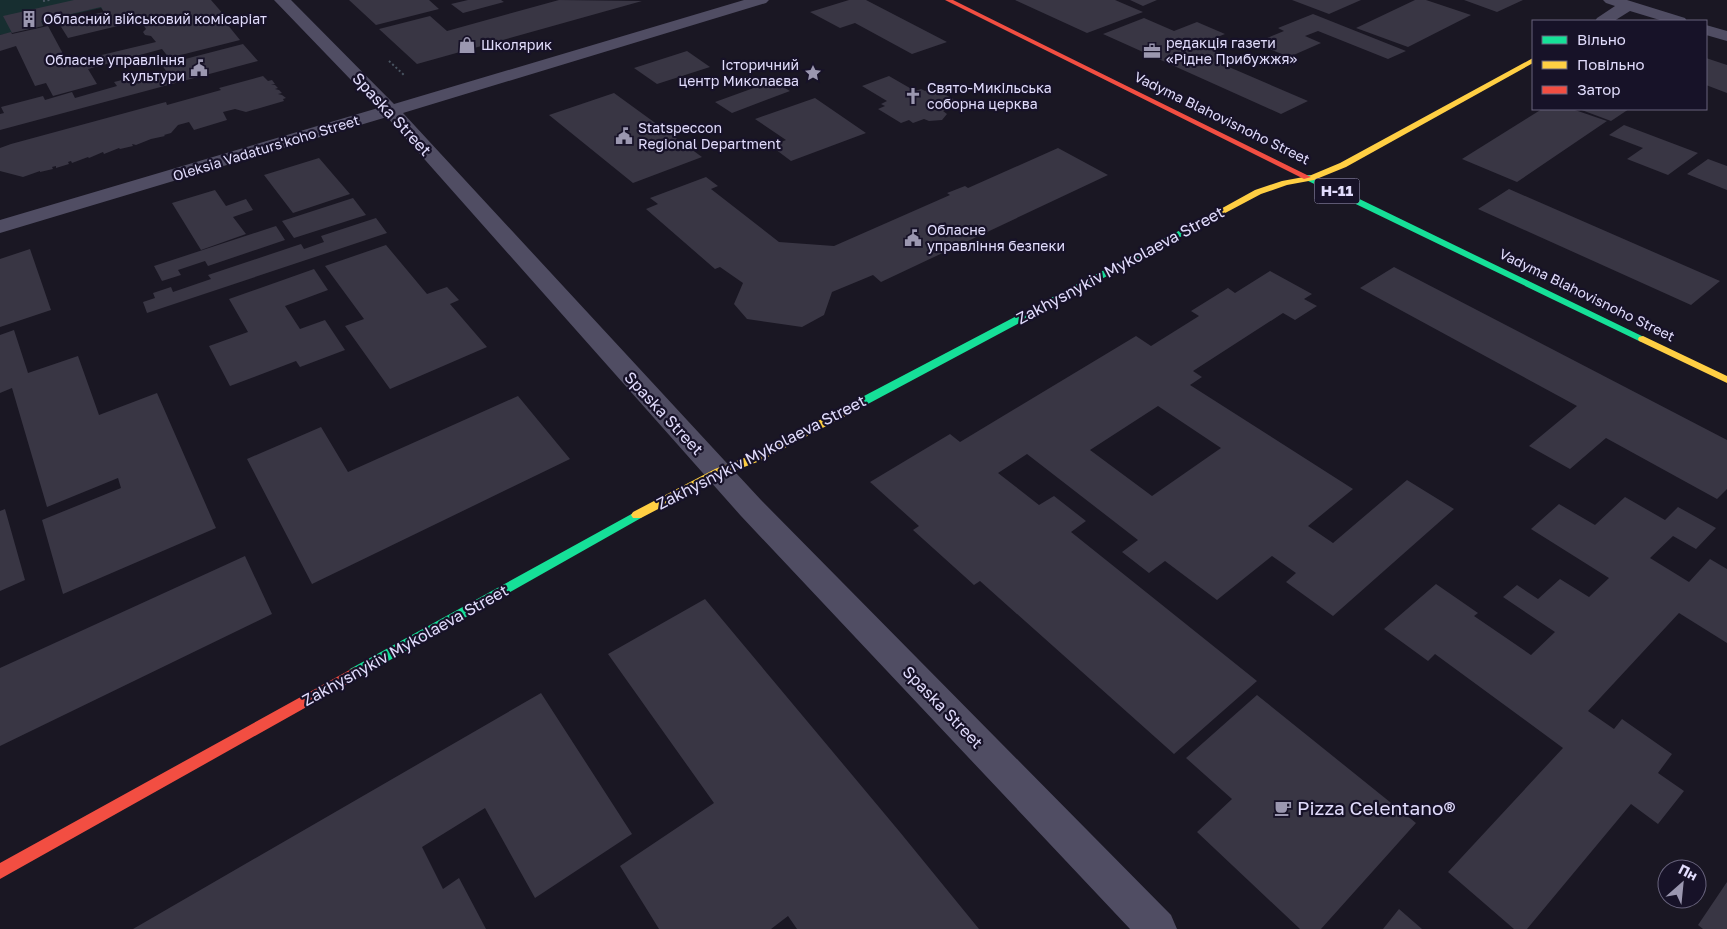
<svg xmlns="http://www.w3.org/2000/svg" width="1727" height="929" font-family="'Golos Text',sans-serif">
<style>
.green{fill:#172e30}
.building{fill:#393644;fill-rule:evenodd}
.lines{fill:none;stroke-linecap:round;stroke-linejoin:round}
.path{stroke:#4a5562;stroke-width:2;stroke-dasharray:2 2.5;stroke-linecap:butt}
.street{fill:#504d63;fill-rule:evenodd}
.fast{fill:#16e098;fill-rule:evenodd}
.slow{fill:#ffcf43;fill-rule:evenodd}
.jam{fill:#f24e42;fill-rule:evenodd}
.labels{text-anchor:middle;stroke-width:4.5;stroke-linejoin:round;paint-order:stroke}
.far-poi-label{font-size:14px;fill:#e1dcfc;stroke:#171228;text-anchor:start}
.far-street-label{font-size:14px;fill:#e1dcfc;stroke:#171228}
.shield{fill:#171228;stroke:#a49fbc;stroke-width:1}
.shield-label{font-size:15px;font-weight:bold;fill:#e1dcfc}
.street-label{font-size:16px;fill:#e1dcfc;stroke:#171228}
.near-poi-label{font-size:19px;fill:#e1dcfc;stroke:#171228;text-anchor:start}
</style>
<rect width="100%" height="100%" fill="#1a1723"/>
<!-- green -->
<path class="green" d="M0,0H151L104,12L101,8L42,21L43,26L0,35Z"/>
<!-- building -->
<path class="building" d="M74,0H211L231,23L227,24L240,40L169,58L162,49L88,69L97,84L53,96L46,83L35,86L16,46L0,51V35L11,32L12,34L48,26L68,63L156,42L151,36L145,35L143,32L146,29L138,17L124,21L126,24L68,38L58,22L104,12L101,7L41,21L43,26L12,33L3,16Z
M349,0H429L439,9L376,25Z
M468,0H501L504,2L463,13L451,4Z
M559,0L642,1L417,64L379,29L430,16L447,31Z
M849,0H866L947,42L912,54L855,23L840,28L810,12Z
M1015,0H1115L1143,12L1087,33Z
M1130,0H1157L1143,6Z
M1292,0H1361L1329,14Z
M1415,0H1426L1471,15L1408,47L1356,28Z
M1464,0H1523L1497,12Z
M1313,14L1406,51L1388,59L1318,31L1305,36L1321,43L1289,57L1255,43L1284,31L1278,28Z
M1144,18L1174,31L1197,22L1225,34L1200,44L1234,59L1222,64L1308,101L1281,114L1103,34Z
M243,44L258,61L0,130V114L4,113L1,107L43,96L45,100L72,92L75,98L117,86L114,82L158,71L159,73L166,71L162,65Z
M687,51L710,67L657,84L634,68Z
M1706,58L1727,65V93L1706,85Z
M263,76L268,81L272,80L275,84L271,85H275L278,88L275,89L279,90L282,93L278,94L282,95L286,98L283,99L284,101L246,112L235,109L223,112L227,120L194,130L189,122L178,125L171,133L164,135L165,136L151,139L136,145L132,144L133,146L120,149L119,148L104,154L103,152L89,158L88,157L72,163L71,161L68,162L69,164L56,168V166L52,167L53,169L40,172V171L23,177L0,171V148L11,144L162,103L166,102L167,105L221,90L219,88Z
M889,76L915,91L921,89L925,91L933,88L957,101L949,104L954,107L943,111L947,114L942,120L929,121L924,119L913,123L909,120L901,123L878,109L885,106L881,104L887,101L862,86Z
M773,81L790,91L732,113L715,102Z
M614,93L702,157L633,183L549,115Z
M815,98L866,133L791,161L771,146L786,140L755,119Z
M1542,109H1572L1607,121L1517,182L1462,159Z
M1579,109H1629L1611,121Z
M1624,125L1698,153L1668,175L1627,159L1643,148L1609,135Z
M1058,148L1108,175L881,282L873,275L832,292L824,315L802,327L747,319L734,304L743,283L720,267L715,269L646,209L658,204L650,198L706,177L718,186L711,189L779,242L834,246L950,195L947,193L965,186L968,188Z
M319,158L350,194L293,213L264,175Z
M1708,159L1727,166V190L1687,174Z
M1509,189L1720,281L1691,305L1478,209Z
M215,190L226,206L246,199L253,210L233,217L246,234L201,250L172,203Z
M353,198L366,215L294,238L282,221Z
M376,218L387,233L147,313L143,302L155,298L153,293L171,287L173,292L211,279L208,275L301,244L304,249L324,242L321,236Z
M276,226L285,240L208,266L205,261L178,270L181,275L162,281L154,266Z
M386,245L427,294L447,287L459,300L450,304L487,347L390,389L345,326L364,319L325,266Z
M30,249L51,310L0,327V259Z
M1394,267L1727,440V489L1717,499L1606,438L1570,469L1529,446L1577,406L1360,288Z
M314,269L328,290L285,306L300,329L325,320L345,350L300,367L296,361L230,386L209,346L248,332L229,299Z
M1270,271L1312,294L1304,299L1317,306L1295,320L1283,313L1193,371L1202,377L1190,385L1353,489L1308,526L1333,543L1407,480L1454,509L1333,616L1286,582L1296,573L1272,556L1217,600L1165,561L1149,573L1122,552L1138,540L1027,454L998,473L1039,505L1054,496L1086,521L1071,532L1257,681L1174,754L980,581L974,585L913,530L919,526L870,482L950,434L960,442L1136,336L1151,346L1199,316L1191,311L1228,288L1235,293ZM1158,406L1221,448L1152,496L1090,450Z
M14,330L28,373L78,356L99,415L157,393L216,528L63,594L42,520L121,488L118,478L47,507L12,388L0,393V335Z
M518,396L570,459L312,584L247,459L321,427L348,472Z
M1625,497L1665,520L1678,507L1716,528L1696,549L1673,536L1650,558L1689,582L1710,559L1727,569V643L1679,613L1588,711L1614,729L1622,719L1672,754L1658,773L1684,791L1658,824L1631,804L1527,929H1514L1448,872L1563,748L1435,654L1428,661L1384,629L1436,584L1478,613L1474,616L1531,655L1555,632L1503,597L1517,585L1538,599L1560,579L1589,597L1609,578L1531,529L1559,504L1595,525Z
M5,509L25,580L0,591V511Z
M245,556L272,614L0,746V668Z
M705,599L899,831L979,929H797L788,916L771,929H659L620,866L714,803L608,654Z
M541,693L632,834L535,898L485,808L422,847L443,889L459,878L486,929H133Z
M1257,695L1416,823L1321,929H1300L1197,832L1232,799L1186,758Z
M1727,882V929H1703L1698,925Z
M1399,909L1422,929H1383Z"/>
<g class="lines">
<!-- path -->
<path class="path" d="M43,1L50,0
M389,61L404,75"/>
<!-- street -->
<path class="street" d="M274,0H291L394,104L744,0H769L766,3L403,113L761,500L1171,915L1177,929H1130L741,516L387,117L0,233V220L378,108Z
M1603,0H1627L1685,18L1687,21H1663L1630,11L1614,21H1595L1597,18L1615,6L1606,3Z
M1706,25L1727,31V41L1706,35Z"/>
<!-- fast -->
<path class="fast" d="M1304,175H1310L1648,339L1643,342L1639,341L1304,179Z
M1192,224L1196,227L1195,229L851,413L847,414L842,410L843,407Z
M637,511L641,512L643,515L641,518L360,677L355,679L350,677L348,673L350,669Z"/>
<!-- slow -->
<path class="slow" d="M1533,58V63L1346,167L1314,180L1287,185L1261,194L1195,229L1192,230L1188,227L1255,190L1282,181L1309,176L1340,163Z
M1643,336L1727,376V383L1639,341L1638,339L1639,337Z
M847,406L851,407L852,410L851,413L760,461L723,475L641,518H633L631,515L633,512L715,469L752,455Z"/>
<!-- jam -->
<path class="jam" d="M945,0H953L1311,177L1304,179Z
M355,667L360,669L362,673L360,677L0,879V863Z"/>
</g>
<!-- icons -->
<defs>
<g id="building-bare" transform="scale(1.35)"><path d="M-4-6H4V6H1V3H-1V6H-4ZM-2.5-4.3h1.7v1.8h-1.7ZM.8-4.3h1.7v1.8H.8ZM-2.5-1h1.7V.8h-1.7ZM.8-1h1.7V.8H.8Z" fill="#9b97b0" stroke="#171228" stroke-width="2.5" paint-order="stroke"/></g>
<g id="shop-bare" transform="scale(1.35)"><path d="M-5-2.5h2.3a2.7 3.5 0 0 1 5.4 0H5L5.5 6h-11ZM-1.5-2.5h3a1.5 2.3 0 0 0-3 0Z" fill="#9b97b0" stroke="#171228" stroke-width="2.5" paint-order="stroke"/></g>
<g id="office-bare" transform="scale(1.35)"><path d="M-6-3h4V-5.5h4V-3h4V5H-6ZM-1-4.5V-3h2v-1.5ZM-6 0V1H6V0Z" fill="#9b97b0" stroke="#171228" stroke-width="2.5" paint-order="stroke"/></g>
<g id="civic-bare" transform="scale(1.35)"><path d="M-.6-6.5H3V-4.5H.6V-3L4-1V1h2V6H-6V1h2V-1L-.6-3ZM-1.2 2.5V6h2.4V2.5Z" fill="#9b97b0" stroke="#171228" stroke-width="2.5" paint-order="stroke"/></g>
<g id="sight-bare" transform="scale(1.35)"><path d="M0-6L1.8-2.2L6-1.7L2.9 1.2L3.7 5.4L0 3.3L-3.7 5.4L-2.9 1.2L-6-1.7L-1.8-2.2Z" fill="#9b97b0" stroke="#171228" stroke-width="2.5" paint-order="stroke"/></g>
<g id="church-bare" transform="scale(1.35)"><path d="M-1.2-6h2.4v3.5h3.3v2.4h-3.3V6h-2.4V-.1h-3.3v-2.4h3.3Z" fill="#9b97b0" stroke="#171228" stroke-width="2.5" paint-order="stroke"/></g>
<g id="cafe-bare" transform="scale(1.35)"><path d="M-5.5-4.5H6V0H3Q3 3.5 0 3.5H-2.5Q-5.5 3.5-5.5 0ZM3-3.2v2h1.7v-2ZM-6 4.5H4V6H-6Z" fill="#9b97b0" stroke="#171228" stroke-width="2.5" paint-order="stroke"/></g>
</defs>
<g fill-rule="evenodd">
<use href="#building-bare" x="29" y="19"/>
<use href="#shop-bare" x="467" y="45"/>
<use href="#office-bare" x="1152" y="51"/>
<use href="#civic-bare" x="199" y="68"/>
<use href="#sight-bare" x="813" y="73"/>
<use href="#church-bare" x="913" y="96"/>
<use href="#civic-bare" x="624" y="136"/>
<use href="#civic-bare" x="913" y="238"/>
<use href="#cafe-bare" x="1283" y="808"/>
</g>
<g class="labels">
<!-- far-poi labels -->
<g class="far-poi-label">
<text x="43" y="24">Обласний військовий комісаріат</text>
<text x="1166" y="48">редакція газети<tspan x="1166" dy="16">«Рідне Прибужжя»</tspan></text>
<text x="481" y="50">Школярик</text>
<text x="185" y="65" text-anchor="end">Обласне управління<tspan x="185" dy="16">культури</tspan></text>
<text x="799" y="70" text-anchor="end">Історичний<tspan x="799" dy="16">центр Миколаєва</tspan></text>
<text x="927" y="93">Свято-Микільська<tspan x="927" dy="16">соборна церква</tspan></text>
<text x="638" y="133">Statspeccon<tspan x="638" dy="16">Regional Department</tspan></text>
<text x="927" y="235">Обласне<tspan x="927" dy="16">управління безпеки</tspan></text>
</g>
<!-- far-street labels -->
<g class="far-street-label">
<text transform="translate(1222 118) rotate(26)" y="5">Vadyma Blahovisnoho Street</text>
<text transform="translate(266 148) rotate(-17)" y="5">Oleksia Vadaturs'koho Street</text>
<text transform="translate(1587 295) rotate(26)" y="5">Vadyma Blahovisnoho Street</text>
</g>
<!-- shield labels -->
<rect class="shield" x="1314.5" y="178.5" width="45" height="25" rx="4"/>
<g class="shield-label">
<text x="1337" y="196">Н-11</text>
</g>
<!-- street labels -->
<g class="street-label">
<text transform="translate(392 114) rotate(47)" y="6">Spaska Street</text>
<text transform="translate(1120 265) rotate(-28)" y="6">Zakhysnykiv Mykolaeva Street</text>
<text transform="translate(664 413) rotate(47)" y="6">Spaska Street</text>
<text transform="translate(761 452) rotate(-27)" y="6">Zakhysnykiv Mykolaeva Street</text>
<text transform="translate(405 645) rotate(-29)" y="6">Zakhysnykiv Mykolaeva Street</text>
<text transform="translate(943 707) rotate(46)" y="6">Spaska Street</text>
</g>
<!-- near-poi labels -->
<g class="near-poi-label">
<text x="1297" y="815">Pizza Celentano®</text>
</g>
</g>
<!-- legend -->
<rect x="1532" y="20" width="175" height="90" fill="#171228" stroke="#68637d"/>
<rect x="1542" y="36" width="25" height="8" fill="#16e098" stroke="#68637d"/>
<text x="1577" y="45" font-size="15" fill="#e1dcfc">Вільно</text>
<rect x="1542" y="61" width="25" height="8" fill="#ffcf43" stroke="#68637d"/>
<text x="1577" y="70" font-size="15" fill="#e1dcfc">Повільно</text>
<rect x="1542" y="86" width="25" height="8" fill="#f24e42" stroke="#68637d"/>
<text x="1577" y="95" font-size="15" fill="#e1dcfc">Затор</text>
<!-- north arrow -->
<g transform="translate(1682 884) rotate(27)"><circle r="24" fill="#171228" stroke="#68637d"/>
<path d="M0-4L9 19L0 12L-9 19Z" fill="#9b97b0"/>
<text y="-8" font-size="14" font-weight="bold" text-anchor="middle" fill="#e1dcfc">Пн</text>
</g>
</svg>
